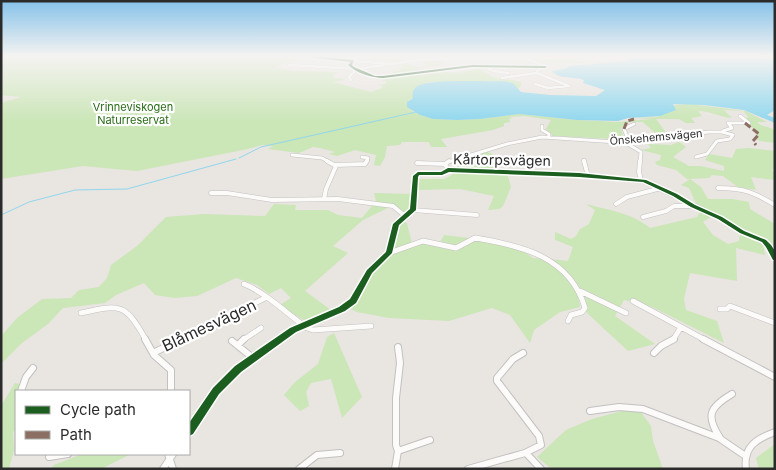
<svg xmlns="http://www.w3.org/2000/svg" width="776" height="470" font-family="Inter,sans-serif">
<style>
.green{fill:#cbe6b7}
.water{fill:#91d7ee}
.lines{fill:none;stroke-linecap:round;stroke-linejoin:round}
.stream{stroke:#91d7ee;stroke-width:1}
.street-far4-casing{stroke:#c2c1c2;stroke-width:3}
.street-far3-casing{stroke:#c2c1c2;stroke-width:4}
.street-far2-casing{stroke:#c2c1c2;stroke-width:5}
.street-far1-casing{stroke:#c2c1c2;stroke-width:6}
.street-casing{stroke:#c2c1c2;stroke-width:8}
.street-far4{stroke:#fcfbfa;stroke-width:2.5}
.street-far3{stroke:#fcfbfa;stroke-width:3}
.street-far2{stroke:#fcfbfa;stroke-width:4}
.street-far1{stroke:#fcfbfa;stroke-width:5}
.street{stroke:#fcfbfa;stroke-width:6}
.quiet{stroke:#8d6e63;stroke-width:3;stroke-dasharray:7 3;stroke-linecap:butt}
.cycleway-casing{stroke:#fff;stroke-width:3}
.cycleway{fill:#1b5e20;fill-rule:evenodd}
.labels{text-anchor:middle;stroke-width:4.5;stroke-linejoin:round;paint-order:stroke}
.far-park-label{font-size:11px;fill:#296b17;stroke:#fff}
.far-street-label{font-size:11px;fill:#2b2b2b;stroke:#fff}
.street-label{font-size:14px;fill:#2b2b2b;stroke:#fff}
.near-street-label{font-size:16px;fill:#2b2b2b;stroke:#fff}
</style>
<rect width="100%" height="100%" fill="#e9e5e0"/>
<!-- green -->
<path class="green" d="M1,56H297L296,59H305L291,61L275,67L294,71L338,72L333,76L334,78L346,79L333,82L371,92L382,88V86L377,85L385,84L387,81L374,79L439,71L451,73L474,70L471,67C482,67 486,75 496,78C504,81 509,78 521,82V86L518,89L502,81L428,82L416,87L413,98L408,100L411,110L420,115L433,119L457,120L480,119L519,114L577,120L619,122L651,119L634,118L658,117L675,105L690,104L746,111L767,122H757C762,128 770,126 775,131V143L760,141L755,138L758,133L749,124H752L746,120L748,116L743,111L724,110L732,118C719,117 711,111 698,111L702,116L691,118L695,123H686L679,119H656L667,134L657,135L643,122H629L621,128L623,136L613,139L553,136L546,129L551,120L524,116L510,117L512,118L509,119L510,122L504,123V126L493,130L441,139L447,147H431L429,142H402L400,145L387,146L385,157L380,166L374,165L376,155L355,150L337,156L329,154L335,152L320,148L313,147L299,153L268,149L273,146L262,145L248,149L137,171L83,166L1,179V103L21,97L1,95Z
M371,56H479L480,57L401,59L405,61C397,63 379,60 368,59Z
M566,57L586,63H542L531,58Z
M442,60L445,64L418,69L419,71L423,73L399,76L393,72L400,70L402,66L400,63L407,62C412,68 420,69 427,66L421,61Z
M679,142L686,147L673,157L689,166H700L724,171V166L705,160L709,154L732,158L736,149L749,148L775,151V168L772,170L775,174V180L751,177L756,190L738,187L723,176L712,175L709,178L687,179L676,170L657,165L655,162L660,160L661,155L641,150L651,148L648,144L671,145Z
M486,151L498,157L500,162L493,165L496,173H507L511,187L503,206L499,209L488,210L494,196L460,189L417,190V179H444L452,175L451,167L478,164L487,161L479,153Z
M690,179L701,187L708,199H732L749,202L750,209L775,224V251L770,244L698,208L689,188L681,185Z
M374,193L413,194L410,209L405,214L394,205L363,220L333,246L348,253L305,291L331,310L305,321L280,305L291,298L281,288L269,294L257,285L236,278L197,296L174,298L155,295L144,283L116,295L105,303L63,308L48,324L22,343L1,364V336L17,318L42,299L71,298L79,290L99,287L107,278L111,265L137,246L166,217L204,214L265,216L274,204L296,205L295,210H328L338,215L362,218L376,201Z
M586,204C609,210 632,213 650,228L697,217L700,212L712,216L703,222L713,235L728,244L739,241L740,234L763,244L765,255L736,248L737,281L690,273L684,299L686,310L717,321L724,343L652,307L624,300L615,316L655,344L628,351L586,312C591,293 565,267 550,259L568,261L573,247L555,240V232L571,239L576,236L580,229L589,224L595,210Z
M400,221L407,223L412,244H439L444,235L477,239L520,249L533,258L544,259L563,272L577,291L580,307L560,312L534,330L530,343L510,315L492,308L449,321L389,318L357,312L348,308L358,298L371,272L385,260L393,232Z
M334,333L362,397L342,418L331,379L311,383L306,392L309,406L300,411L284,395L295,382L318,364L327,337Z
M15,383L20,384L18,391H16V429L13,432L14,450L9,469H1V406Z
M637,407L651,426L653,441L663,469H552L537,457L566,430L592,419Z
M775,444V469H759L756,458Z
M82,454H131L101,469H51L54,465Z"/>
<!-- water -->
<path class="water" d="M626,56H775V110L767,115L775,118V123L744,110L704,105L673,104L676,110L660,116L628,118L618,121L577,120L519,114L480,119L457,120L433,119L420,115L407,107V102L413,98C412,94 413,90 416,87C427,78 485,82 502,81L513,83L521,92L550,95L596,96L605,90L583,83L584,80C574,76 559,80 552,71L564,69L570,66L626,61L628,59L619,57Z"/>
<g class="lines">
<!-- stream -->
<path class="stream" d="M611,56L619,57
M239,158L261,147L416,112
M1,215L29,202L75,190L127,189L236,159"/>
<!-- street-far4 casing -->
<g class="street-far4-casing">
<path id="street-far4" d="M299,56L353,61L350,65L375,77L472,66L545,67
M359,56L353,61L391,64L421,60L521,56
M520,57L544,65L545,67L537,71V73L569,86L548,88L535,84
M289,65L357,69L384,65
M485,67L493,71L508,73
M502,78L536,73
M351,80L349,77L357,69"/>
</g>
<!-- street-far3 casing -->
<g class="street-far3-casing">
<path id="street-far3" d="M542,126V130L549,134V137
M723,131L732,128L728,123H749L740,116
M628,139L624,129L634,124
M623,141L641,152L640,162
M292,155L322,158L329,162
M362,157L368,158L366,162
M584,160V162
M448,162L507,144L542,137L616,142L709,132H722L733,135L730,139L717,141L707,154L696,157"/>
</g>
<!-- street-far2 casing -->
<g class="street-far2-casing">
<path id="street-far2" d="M584,161L588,176
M640,161L639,172L641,180
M417,163L445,164
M335,165L365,164L367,161
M448,170L445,164L449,161
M718,188C744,188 753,192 775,205
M211,193H227L272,200L338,199L393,206L405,216
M324,199L326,189L336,166L327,161
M616,204L627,197L661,188
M413,210L477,215
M643,217L666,211L674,206H692
M392,239L396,224L413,210L415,177L418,174L442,173L448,170L579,175L644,181L720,218L742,232L760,239
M472,239H484"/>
</g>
<!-- street-far1 casing -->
<g class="street-far1-casing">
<path id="street-far1" d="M476,238C523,246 570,257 585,308L582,312L571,315L568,321
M757,238L769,246L775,258
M389,253L423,241L456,248L475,238
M244,284C263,291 289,315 307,328L313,330L371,326
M580,291L626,313
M633,301L681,327
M720,309H727L730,306L775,323
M81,313C121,304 125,303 146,340
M180,340L265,298
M243,340L261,328
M279,340L293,330L342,309L353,301L369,272L389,253L393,238
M673,340L681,327L705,340"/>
</g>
<!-- street casing -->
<g class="street-casing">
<path id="street" d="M145,339L154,355L171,370V391
M703,339L775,377
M232,341L253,358
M238,345L244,339
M153,353L182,339
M654,353L661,346L674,339
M21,391L26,377L33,368
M590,411L619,407L643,409L719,438L744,455
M189,431L216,391L238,369L281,339
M720,438C705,415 710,407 732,394
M398,451L430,440
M526,453L541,469
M168,454L173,469
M49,457L68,454
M163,469L173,454
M299,469L317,455L340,453
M395,469L398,451L396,445V398L400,363L398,347
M468,469L525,453L541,445L539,436L497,381V378L513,359L523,353
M746,469C743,447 756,439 775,432"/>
</g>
<!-- street-far4 -->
<use href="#street-far4" class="street-far4"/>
<!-- street-far3 -->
<use href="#street-far3" class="street-far3"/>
<!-- street-far2 -->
<use href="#street-far2" class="street-far2"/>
<!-- street-far1 -->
<use href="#street-far1" class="street-far1"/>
<!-- street -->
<use href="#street" class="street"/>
<!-- quiet -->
<path class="quiet" d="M745,123L759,134L753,141L756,145
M624,129L627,121L634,119"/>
<!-- cycleway casing -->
<g class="cycleway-casing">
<path id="cycleway" d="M298,56H308L354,60L352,65L354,67L375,76H383L472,65L545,66L547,67L545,68L472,67L383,78C373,78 356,73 348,65L351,62Z
M448,168L579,173L646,180L677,194L695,205L722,217L744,231L766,240L771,245L775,251V260H773L766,247L762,242L740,233L718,219L691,207L673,196L643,182L579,177L449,172L442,175H419L418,177L416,210L399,225L392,253L372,273L356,303L345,311L296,332L241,372L219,394L193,434L189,436V423L213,388L235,366L290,328L339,307L350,299L367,270L386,252L393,224L410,209L413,176L418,172H441Z"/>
</g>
<!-- cycleway -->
<use href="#cycleway" class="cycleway"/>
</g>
<!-- sky -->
<linearGradient id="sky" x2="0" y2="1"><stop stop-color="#85c2ea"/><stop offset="0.46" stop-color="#f5f3f1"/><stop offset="1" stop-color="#f5f3f1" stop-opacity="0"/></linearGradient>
<rect width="776" height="122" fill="url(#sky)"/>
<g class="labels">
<!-- far-park labels -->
<g class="far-park-label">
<text x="133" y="111">Vrinneviskogen<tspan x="133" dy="13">Naturreservat</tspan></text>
</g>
<!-- far-street labels -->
<g class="far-street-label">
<text transform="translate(656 137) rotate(-5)" y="4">Önskehemsvägen</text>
</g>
<!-- street labels -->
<g class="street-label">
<text transform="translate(502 160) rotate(1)" y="5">Kårtorpsvägen</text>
</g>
<!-- near-street labels -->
<g class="near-street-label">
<text transform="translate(209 325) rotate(-25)" y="6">Blåmesvägen</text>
</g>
</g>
<!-- border -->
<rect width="776" height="470" fill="none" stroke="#2b2b2b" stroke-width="5"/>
<!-- legend -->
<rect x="15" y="390" width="175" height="65" fill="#ffffff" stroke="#aaaaaa"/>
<rect x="25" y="406" width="25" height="8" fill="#1b5e20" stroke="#aaaaaa"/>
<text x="60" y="415" font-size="15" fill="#2b2b2b">Cycle path</text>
<rect x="25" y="431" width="25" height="8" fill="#8d6e63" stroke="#aaaaaa"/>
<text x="60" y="440" font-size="15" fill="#2b2b2b">Path</text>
</svg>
